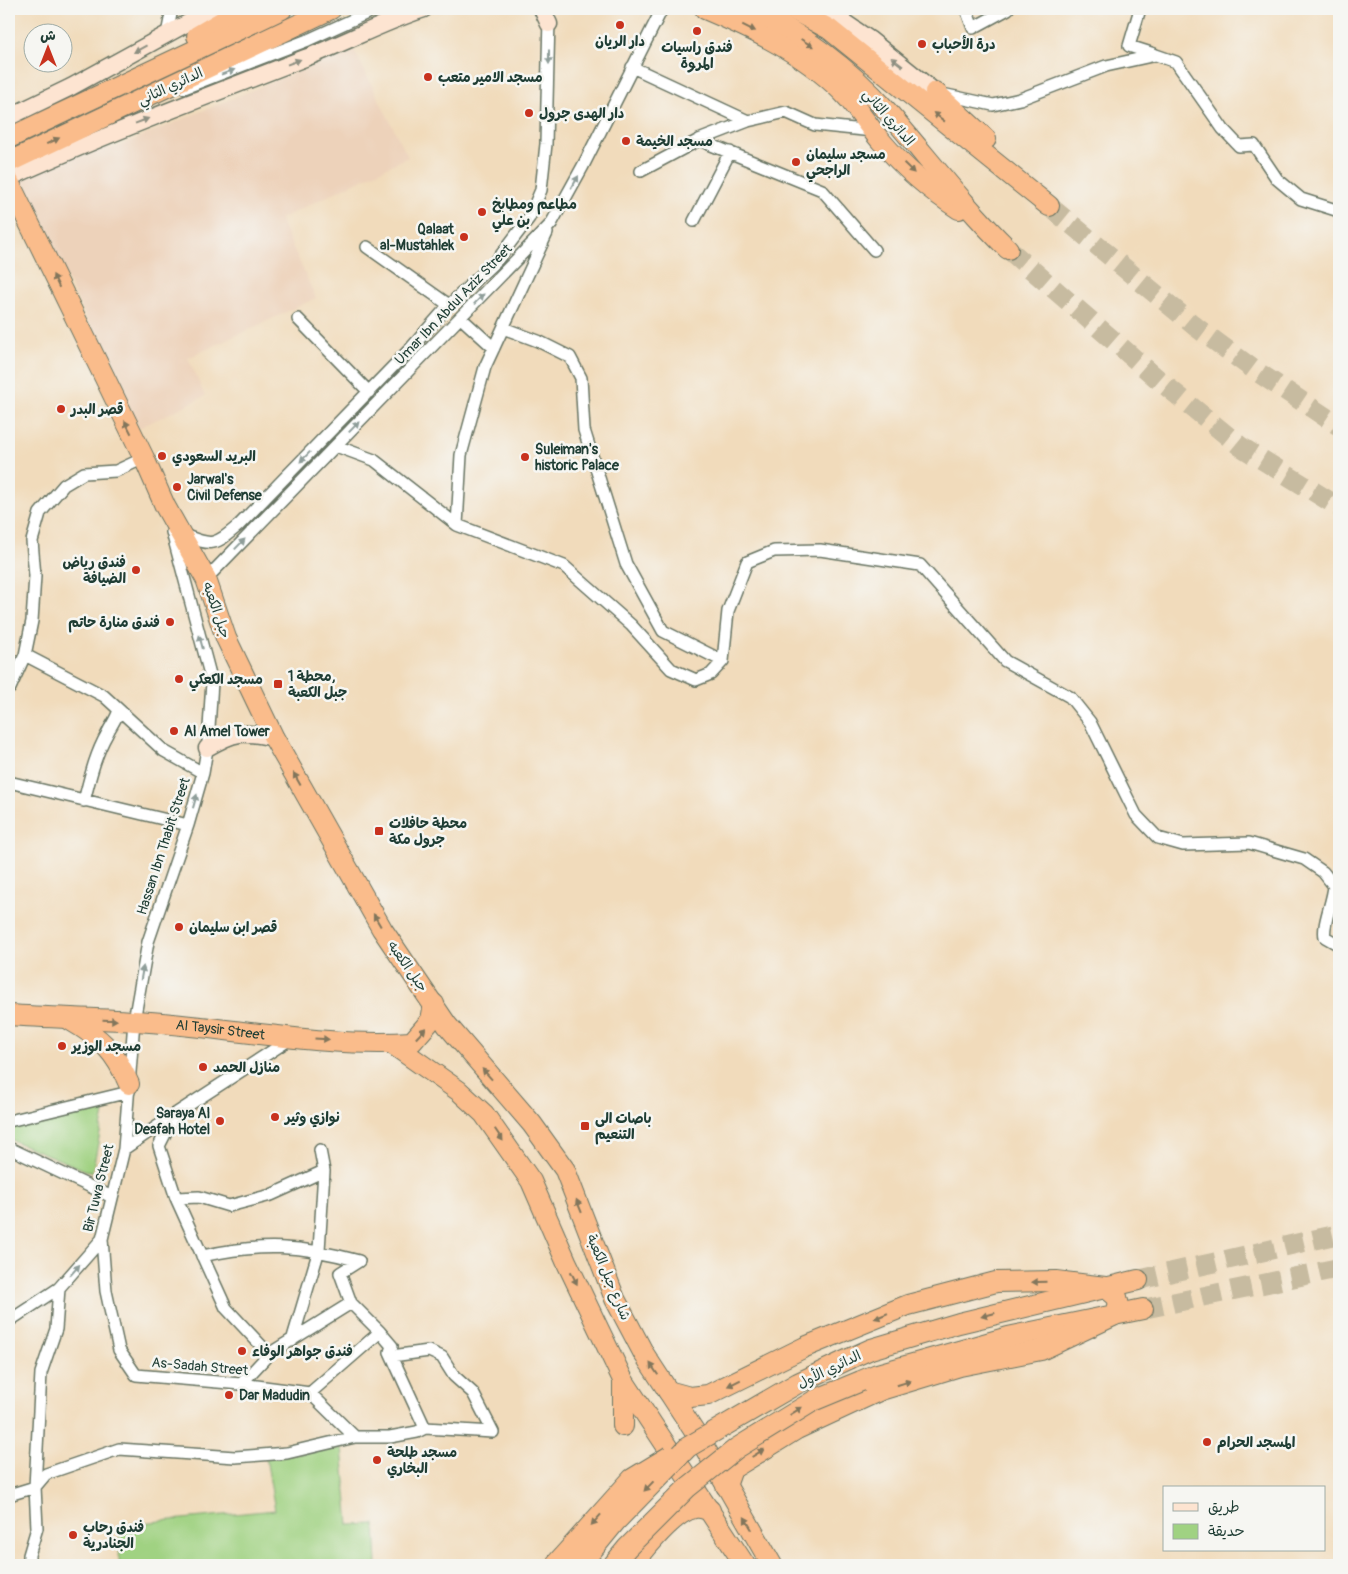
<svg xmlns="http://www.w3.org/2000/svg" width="1348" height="1574" font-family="Pangolin,'Playpen Sans Arabic',sans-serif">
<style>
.built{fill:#edd2ba}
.green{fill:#a0d282;stroke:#60885b}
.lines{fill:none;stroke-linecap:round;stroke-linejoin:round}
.highway-tunnel{stroke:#c7bba0;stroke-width:20;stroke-dasharray:20 10;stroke-linecap:butt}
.street-casing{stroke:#687463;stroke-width:14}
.secondary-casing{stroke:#687463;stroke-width:19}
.highway-casing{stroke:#687463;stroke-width:22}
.street{stroke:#fff;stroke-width:11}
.secondary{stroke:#fde4d1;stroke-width:16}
.highway{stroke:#fabc8b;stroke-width:20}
.highway-bridge-casing{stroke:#687463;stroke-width:22;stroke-linecap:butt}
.highway-bridge{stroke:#fabc8b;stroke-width:20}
.oneway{fill:#82765b}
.oneway2{fill:#8e9082}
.oneway3{fill:#8f9e9a}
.poi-dot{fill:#c8321e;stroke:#f6f6f2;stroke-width:2}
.labels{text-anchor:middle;stroke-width:5;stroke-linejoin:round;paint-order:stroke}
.poi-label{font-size:14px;font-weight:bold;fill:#1f3d34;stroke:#f6f6f2;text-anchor:start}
.street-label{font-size:14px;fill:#1f3d34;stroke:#f6f6f2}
</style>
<rect width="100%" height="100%" fill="#f6f6f2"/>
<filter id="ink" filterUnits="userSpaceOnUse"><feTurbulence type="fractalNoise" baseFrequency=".02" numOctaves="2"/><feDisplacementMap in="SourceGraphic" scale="10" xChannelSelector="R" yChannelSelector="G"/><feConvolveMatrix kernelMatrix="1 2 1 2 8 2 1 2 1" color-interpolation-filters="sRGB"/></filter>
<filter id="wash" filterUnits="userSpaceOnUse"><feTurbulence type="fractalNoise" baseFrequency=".0096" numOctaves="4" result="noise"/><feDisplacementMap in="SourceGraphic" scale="20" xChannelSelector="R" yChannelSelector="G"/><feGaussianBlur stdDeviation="1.12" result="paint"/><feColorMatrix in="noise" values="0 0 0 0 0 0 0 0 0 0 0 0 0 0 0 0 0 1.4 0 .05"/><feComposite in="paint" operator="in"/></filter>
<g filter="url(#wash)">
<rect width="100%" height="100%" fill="#f1dbbb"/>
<!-- built -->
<path class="built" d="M353,48L408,157L280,219L316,298L188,358L205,396L139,428L18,177L87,148H114Z"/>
<!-- green -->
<path class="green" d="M106,1103L92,1173L9,1139V1125Z
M342,1448L349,1525L375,1524L377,1565H119L120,1525L275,1510L266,1458Z"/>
</g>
<g filter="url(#ink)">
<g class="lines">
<!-- highway-tunnel -->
<path class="highway-tunnel" d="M1049,206L1196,327L1253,369L1339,426
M1008,249L1160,381L1240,446L1339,507
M1138,1280L1339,1234
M1143,1309L1339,1268"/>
<!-- street casing -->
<g class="street-casing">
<path id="street" d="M966,9L973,28L1008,9
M1140,9L1129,46L1154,54
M167,34L172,9
M632,67L748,121
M184,88L308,40L376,9
M942,94L993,105L1020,99L1106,66L1156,55L1176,62L1223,129L1239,146L1254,145L1277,179L1301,199L1339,211
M699,140L822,190L874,250
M641,171L699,140L748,121L786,112L815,125L873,131
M694,221L730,152
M367,247L449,305
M461,318L494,348
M298,319L369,392
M503,328L538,341L570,357L581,378L584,430L626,564L663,631L723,661
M336,446L374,460L457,525L461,455L485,367L547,233
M457,525L564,566L631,625L671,669L696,680L711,674L723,661L728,611L747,562L774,551L820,550L920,565L1005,661L1070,697L1090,722L1136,815L1158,838L1183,845L1249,843L1304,859L1323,872L1334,886C1333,901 1322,925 1325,937L1339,945
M181,534C213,546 213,547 239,525L412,347L449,305L498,259L529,218L541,190L546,144L549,18
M206,579L551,224L583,166L662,9
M25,655L104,696L164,751L203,773
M10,688L25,655L32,621L35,576L32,541L40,513L64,485L84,473L116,471L144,458
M9,782L188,825
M84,801C90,778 95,755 107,734C111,725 116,720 119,710
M292,1038L175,1114L159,1146L176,1198L199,1197L229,1206L271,1195L324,1171
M9,1121L129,1092
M9,1148L112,1197
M124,1149L174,1115
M176,1198L226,1308L269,1354L241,1384
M102,1239L106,1291L119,1350L136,1375L241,1384L310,1393L355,1437
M202,1256C260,1243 302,1245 359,1261
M351,1303L340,1273L359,1261
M9,1321L59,1288L102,1239L124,1149L134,1021L148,942L188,825L203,773L208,743L212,682L172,532
M292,1341L319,1250L324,1171L320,1150
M269,1354L351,1303L380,1332
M392,1356L429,1351L442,1357L454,1376L473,1393L493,1432
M310,1393L380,1332L392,1346L390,1352L425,1428
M9,1495L35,1487L46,1474L119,1449L235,1457L287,1453L355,1437H390L417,1432L425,1428L493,1432
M29,1565V1555L37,1528L35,1487L41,1373L56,1329L59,1288"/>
</g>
<!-- secondary casing -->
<g class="secondary-casing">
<path id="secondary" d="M542,9L549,24
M825,9L869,39L935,92
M9,117L71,87L213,9
M9,178C106,134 205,97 305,58C345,43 383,22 424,9
M207,748C235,731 243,731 274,738"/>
</g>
<!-- highway casing -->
<g class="highway-casing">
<g id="highway">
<path d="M705,9C757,31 810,56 849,99C860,113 870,128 881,141C903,167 931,191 959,209"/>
<path d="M750,9C799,31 851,70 887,111C927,157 964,206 1008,249"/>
<path d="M792,9L829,29L1049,206"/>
<path d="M197,36L243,9"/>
<path d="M935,92L986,139"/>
<path d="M9,138L282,9"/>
<path d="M9,162L331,9"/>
<path d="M9,182L144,458L165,506L206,579L226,638L274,738L382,929L447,1025L532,1124L565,1170L615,1299L644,1354L702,1443L772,1565"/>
<path id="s1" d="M9,1015C51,1018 93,1018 134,1021C226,1026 319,1048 412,1042L431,1020L434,1004"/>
<path d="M70,1020C101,1038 115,1051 129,1084"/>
<path d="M391,1043L459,1091L484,1114L531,1181L566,1261L623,1380L745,1565"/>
<path d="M851,1358L871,1349L959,1323L1138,1280"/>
<path d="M623,1380V1426"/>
<path d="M861,1381L877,1374L1008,1337L1143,1309"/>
<path d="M668,1391L690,1397L708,1395L805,1347L908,1305L996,1282L1056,1281L1105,1287L1117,1297L1119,1306L1113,1316L1041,1350L960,1366L881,1390L797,1429L732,1469L726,1486"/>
<path d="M632,1565C646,1549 673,1512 695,1508C699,1507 705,1509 710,1510"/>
</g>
</g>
<!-- street -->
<use href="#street" class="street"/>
<!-- secondary -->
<use href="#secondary" class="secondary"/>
<!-- highway -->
<use href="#highway" class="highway"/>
<!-- highway-bridge casing -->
<g class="highway-bridge-casing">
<path id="highway-bridge" d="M555,1565L632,1479L670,1456
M580,1565L616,1521L688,1447L798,1383L851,1358
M613,1565L627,1548L687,1488L737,1448L815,1400L861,1381"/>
</g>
<!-- highway-bridge -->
<use href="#highway-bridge" class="highway-bridge"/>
</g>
<!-- one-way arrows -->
<defs><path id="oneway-solid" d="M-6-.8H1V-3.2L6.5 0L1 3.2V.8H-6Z" transform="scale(1.25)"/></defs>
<g class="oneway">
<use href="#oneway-solid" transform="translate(749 28) rotate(26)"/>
<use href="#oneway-solid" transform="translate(807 43) rotate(32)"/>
<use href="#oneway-solid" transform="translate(939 117) rotate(-142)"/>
<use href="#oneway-solid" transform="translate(53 141) rotate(-25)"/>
<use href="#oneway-solid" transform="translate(909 168) rotate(44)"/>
<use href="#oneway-solid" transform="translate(56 281) rotate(-116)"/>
<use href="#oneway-solid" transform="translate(128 427) rotate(-117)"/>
<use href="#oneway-solid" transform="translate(297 779) rotate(-119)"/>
<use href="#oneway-solid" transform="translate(377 920) rotate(-120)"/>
<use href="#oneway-solid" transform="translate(110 1020) rotate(1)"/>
<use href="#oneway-solid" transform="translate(421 1033) rotate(-47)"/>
<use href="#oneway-solid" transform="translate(322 1039) rotate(3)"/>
<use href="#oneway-solid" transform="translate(487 1074) rotate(-132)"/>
<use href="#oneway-solid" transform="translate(499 1135) rotate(56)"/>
<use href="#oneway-solid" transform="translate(579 1206) rotate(-112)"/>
<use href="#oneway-solid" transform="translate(574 1278) rotate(64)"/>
<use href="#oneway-solid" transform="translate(1039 1282) rotate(179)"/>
<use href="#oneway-solid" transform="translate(988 1315) rotate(165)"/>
<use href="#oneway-solid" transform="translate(881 1316) rotate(158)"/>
<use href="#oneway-solid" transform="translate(654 1369) rotate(-124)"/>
<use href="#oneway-solid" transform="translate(734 1383) rotate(154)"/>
<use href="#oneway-solid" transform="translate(904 1383) rotate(-17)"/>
<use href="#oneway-solid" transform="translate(796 1411) rotate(-32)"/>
<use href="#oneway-solid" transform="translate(758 1453) rotate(-32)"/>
<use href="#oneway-solid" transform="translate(649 1486) rotate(134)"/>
<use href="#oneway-solid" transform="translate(596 1520) rotate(132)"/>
<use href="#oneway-solid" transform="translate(748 1523) rotate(-121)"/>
</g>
<g class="oneway2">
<use href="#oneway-solid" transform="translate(140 49) rotate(151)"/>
<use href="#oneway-solid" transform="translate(294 62) rotate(-21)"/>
<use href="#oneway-solid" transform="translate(897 62) rotate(-142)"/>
<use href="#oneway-solid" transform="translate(142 121) rotate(-21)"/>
</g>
<g class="oneway3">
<use href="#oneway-solid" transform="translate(549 57) rotate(90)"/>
<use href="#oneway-solid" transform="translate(228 72) rotate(-20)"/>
<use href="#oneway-solid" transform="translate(575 182) rotate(-61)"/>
<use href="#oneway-solid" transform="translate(479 299) rotate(-46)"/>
<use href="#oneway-solid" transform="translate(354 427) rotate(-46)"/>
<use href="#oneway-solid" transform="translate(305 457) rotate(134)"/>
<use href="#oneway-solid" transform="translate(240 544) rotate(-46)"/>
<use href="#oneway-solid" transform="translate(201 642) rotate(-105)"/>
<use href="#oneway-solid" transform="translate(195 801) rotate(-74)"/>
<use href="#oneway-solid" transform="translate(142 973) rotate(-80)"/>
<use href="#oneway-solid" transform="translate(75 1270) rotate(-49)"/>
</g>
</g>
<!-- markers -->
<g class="poi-dot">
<circle cx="620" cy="25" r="5"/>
<circle cx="697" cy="31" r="5"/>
<circle cx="922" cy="44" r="5"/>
<circle cx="428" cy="77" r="5"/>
<circle cx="529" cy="113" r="5"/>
<circle cx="626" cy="141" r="5"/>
<circle cx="796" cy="162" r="5"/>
<circle cx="482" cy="212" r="5"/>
<circle cx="464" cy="237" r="5"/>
<circle cx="61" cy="409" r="5"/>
<circle cx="162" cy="456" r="5"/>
<circle cx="525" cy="457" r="5"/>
<circle cx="177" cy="487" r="5"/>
<circle cx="136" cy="570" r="5"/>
<circle cx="170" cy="622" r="5"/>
<circle cx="179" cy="679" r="5"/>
<rect x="273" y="679" width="10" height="10" rx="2.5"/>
<circle cx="174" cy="731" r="5"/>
<rect x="374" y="826" width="10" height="10" rx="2.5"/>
<circle cx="179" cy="927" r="5"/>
<circle cx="62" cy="1046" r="5"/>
<circle cx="203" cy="1067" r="5"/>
<circle cx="275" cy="1117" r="5"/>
<circle cx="220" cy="1121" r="5"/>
<rect x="580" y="1121" width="10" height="10" rx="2.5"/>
<circle cx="242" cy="1351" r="5"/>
<circle cx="229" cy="1395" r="5"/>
<circle cx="1207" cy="1442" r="5"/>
<circle cx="377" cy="1460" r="5"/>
<circle cx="73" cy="1535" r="5"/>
</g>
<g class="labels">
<!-- poi labels -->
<g class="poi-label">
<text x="620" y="46" text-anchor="middle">دار الريان</text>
<text x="932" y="49">درة الأحباب</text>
<text x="697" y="52" text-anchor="middle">فندق راسيات<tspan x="697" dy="16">المروة</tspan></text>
<text x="438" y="82">مسجد الامير متعب</text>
<text x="539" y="118">دار الهدى جرول</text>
<text x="636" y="146">مسجد الخيمة</text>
<text x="806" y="159">مسجد سليمان<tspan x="806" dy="16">الراجحي</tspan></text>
<text x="492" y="209">مطاعم ومطابخ<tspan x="492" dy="16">بن علي</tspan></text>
<text x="454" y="234" text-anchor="end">Qalaat<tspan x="454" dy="16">al-Mustahlek</tspan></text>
<text x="71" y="414">قصر البدر</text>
<text x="535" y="454">Suleiman's<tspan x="535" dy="16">historic Palace</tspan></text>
<text x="172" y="461">البريد السعودي</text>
<text x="187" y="484">Jarwal's<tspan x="187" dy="16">Civil Defense</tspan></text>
<text x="126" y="567" text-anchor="end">فندق رياض<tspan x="126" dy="16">الضيافة</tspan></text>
<text x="160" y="627" text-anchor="end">فندق منارة حاتم</text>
<text x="288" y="681">محطة 1,<tspan x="288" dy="16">جبل الكعبة</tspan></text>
<text x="189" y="684">مسجد الكعكي</text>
<text x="184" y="736">Al Amel Tower</text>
<text x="389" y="828">محطة حافلات<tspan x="389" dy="16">جرول مكة</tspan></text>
<text x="189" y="932">قصر ابن سليمان</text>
<text x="72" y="1051">مسجد الوزير</text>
<text x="213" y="1072">منازل الحمد</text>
<text x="210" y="1118" text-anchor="end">Saraya Al<tspan x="210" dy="16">Deafah Hotel</tspan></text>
<text x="285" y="1122">نوازي وثير</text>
<text x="595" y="1123">باصات الى<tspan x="595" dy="16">التنعيم</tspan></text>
<text x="252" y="1356">فندق جواهر الوفاء</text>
<text x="239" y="1400">Dar Madudin</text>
<text x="1217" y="1447">المسجد الحرام</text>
<text x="387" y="1457">مسجد طلحة<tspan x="387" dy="16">البخاري</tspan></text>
<text x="83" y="1532">فندق رحاب<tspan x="83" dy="16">الجنادرية</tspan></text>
</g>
<!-- street labels -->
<g class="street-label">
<text transform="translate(170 86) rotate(-25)" y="5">الدائري الثاني</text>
<text transform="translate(889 117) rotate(49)" y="5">الدائري الثاني</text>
<text transform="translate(453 304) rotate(-46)" y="5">Umar Ibn Abdul Aziz Street</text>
<text transform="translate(217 610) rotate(71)" y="5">جبل الكعبه</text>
<text transform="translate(163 846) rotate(-72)" y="5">Hassan Ibn Thabit Street</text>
<text transform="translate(408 966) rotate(55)" y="5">جبل الكعبه</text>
<text dy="5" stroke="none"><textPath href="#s1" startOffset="212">Al Taysir Street</textPath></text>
<text transform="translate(98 1188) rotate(-76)" y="5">Bir Tuwa Street</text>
<text transform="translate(609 1277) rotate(67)" y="5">شارع جبل الكعبة</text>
<text transform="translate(200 1366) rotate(5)" y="5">As-Sadah Street</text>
<text transform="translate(829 1369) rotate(-26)" y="5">الدائري الأول</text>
</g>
</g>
<!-- margin -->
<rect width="1348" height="1574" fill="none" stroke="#f6f6f2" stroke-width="30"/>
<!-- legend -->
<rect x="1163" y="1486" width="162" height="65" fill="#f6f6f2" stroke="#a0aca6"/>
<rect x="1173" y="1503" width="25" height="8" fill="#fde4d1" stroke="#a0aca6"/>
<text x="1208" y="1512" font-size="15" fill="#1f3d34">طريق</text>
<rect x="1173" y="1524" width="25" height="15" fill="#a0d282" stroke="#a0aca6"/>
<text x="1208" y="1536" font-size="15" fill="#1f3d34">حديقة</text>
<!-- north arrow -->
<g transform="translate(48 48)"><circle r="24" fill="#f6f6f2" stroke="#a0aca6"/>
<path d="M0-4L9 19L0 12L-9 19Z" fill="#c8321e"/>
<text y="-8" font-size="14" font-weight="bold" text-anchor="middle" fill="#1f3d34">ش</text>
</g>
</svg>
